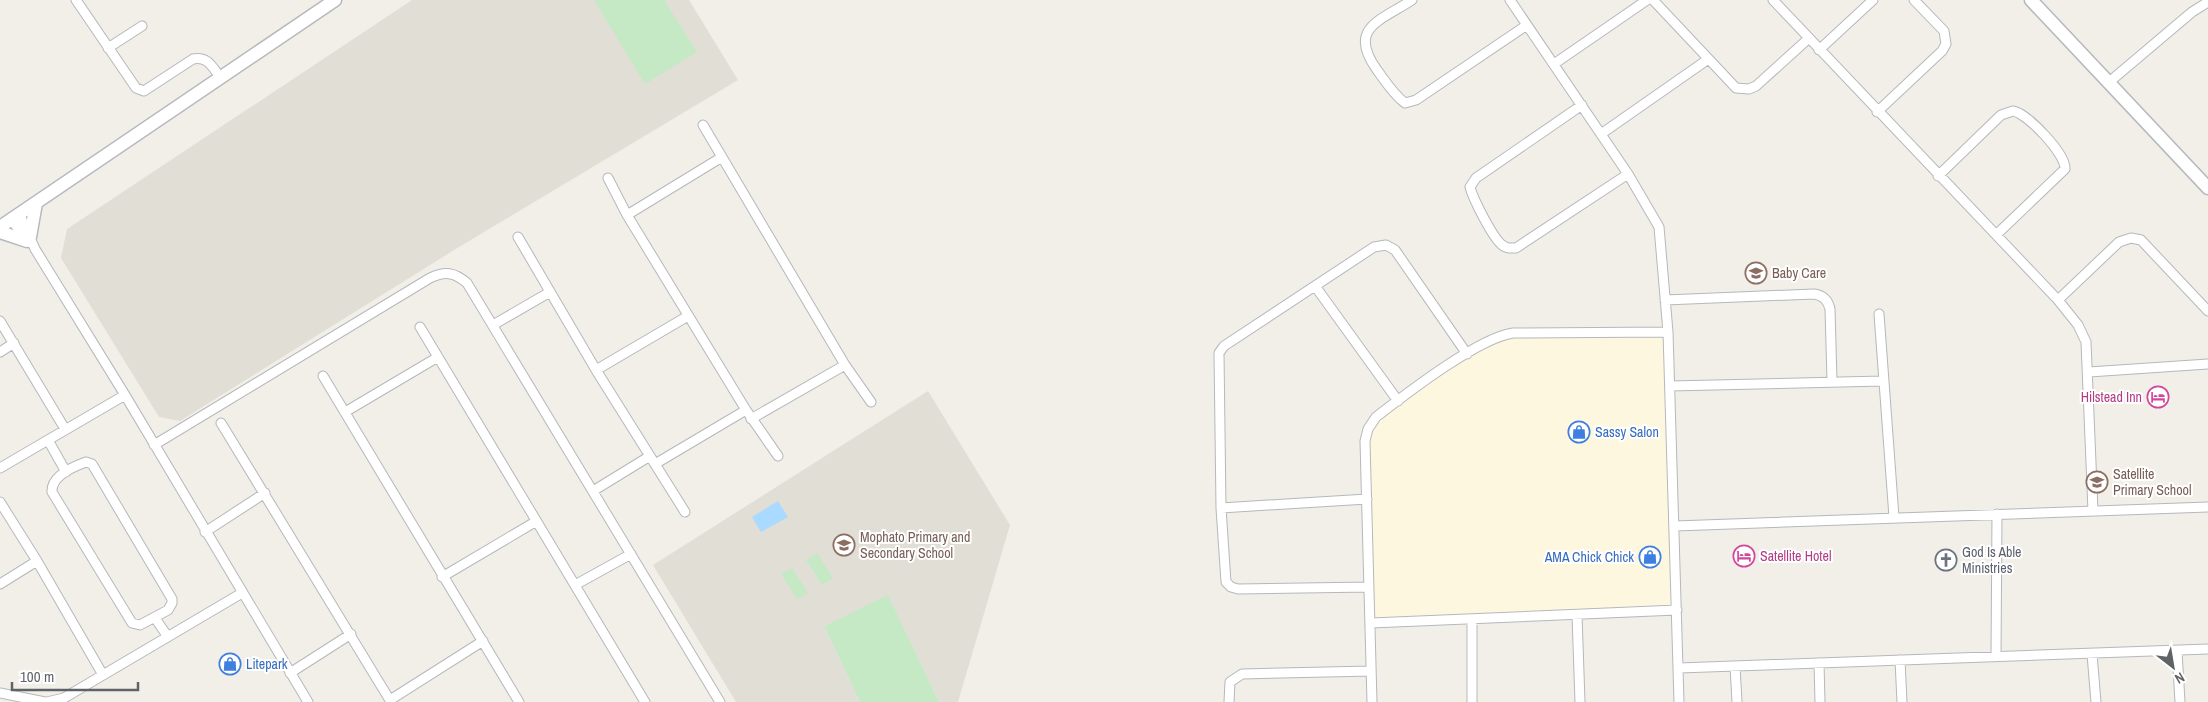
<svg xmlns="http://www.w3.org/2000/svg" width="2208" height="702" font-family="'Archivo Narrow',sans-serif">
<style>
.commercial{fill:#fef7e0}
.education{fill:#e1ded6}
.green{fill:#c5e8c5}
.water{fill:#aadaff}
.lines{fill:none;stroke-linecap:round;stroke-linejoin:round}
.street-casing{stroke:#b5b8bc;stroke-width:11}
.secondary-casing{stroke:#b6babf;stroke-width:15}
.street{stroke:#fff;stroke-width:9}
.secondary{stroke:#fff;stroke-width:12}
.labels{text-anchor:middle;stroke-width:4;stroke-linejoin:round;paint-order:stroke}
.education-label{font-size:14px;fill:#785e54;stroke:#fff;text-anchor:start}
.hotel-label{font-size:14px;fill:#b23c85;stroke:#fff;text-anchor:end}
.shop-label{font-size:14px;fill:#366cbe;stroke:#fff;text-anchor:start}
.worship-label{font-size:14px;fill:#5b616d;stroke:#fff;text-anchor:start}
</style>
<rect width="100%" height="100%" fill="#f1efe8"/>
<!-- commercial -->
<path class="commercial" d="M1668,332L1677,610L1371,623L1365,441L1376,417L1499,335Z"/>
<!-- education -->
<path class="education" d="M412,0H689L738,80L459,247L180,421L159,417L61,258L67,229Z
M928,391L1010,525L958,702H939L888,596L824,626L860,702H736L653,565Z"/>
<!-- green -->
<path class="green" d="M594,0H664L697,52L645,84Z
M817,553L833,578L822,585L806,560Z
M792,568L808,593L797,599L781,574Z
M888,595L939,702H860L824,626Z"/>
<!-- water -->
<path class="water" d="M778,501L788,517L761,532L752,517Z"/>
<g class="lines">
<!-- street casing -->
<g class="street-casing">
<path id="street" d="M76,0L136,88L144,91L193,59C208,56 212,67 221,78
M1412,0C1380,21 1347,28 1377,70C1386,82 1393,94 1405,103L1416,100L1527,25
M1510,0L1628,174L1659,227L1668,332L1679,702
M1653,0L1736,88L1749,89L1756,86L1808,39
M1773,0L2058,300L2078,325L2086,342L2093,511
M108,48L142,26
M1819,50L1873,0
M1554,64L1647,0
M2108,83L2192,12L2208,2
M1582,105L1476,178L1470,187C1473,199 1492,236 1501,244C1506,249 1510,248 1516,248L1628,174
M1877,112L1942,51L1946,44L1944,31L1914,0
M703,125L845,365L871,402
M1601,134L1707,60
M1938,176L2001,115L2013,111C2027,113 2066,154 2065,169L1996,235
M608,178L627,215L746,410L778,456
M19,213L35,249L125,395L308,702
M627,215L722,157
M11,219L26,240
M518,237L596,370L685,512
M1315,286L1398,401
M1665,300L1814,294C1822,295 1828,300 1830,309L1832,381
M2058,300L2119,242L2131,238L2141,240L2208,311
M1879,314L1894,517
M0,321L65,429
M493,325L550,292
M420,327L645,702
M0,352L14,343
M596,370L688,316
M2089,372L2208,364
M323,376L519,702
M1670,386L1883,381
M345,412L438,357
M751,419L845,365
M221,423L391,702
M48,440L66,472
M154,445L430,278C445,271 454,272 467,283L720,702
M86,462L92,464L95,469L172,599V603L168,610L140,625L132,623L52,492C51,476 72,467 86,462Z
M655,464L746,410
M0,468L125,395
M593,491L650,456
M0,502L37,561L103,675
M1221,508L1367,499
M1675,526L2208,507
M205,532L265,493
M442,577L535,522
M0,584L37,561
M575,585L631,554
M1369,587L1238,589L1231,587L1226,582L1221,508L1219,353L1224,346L1374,247L1386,245L1395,250L1467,354
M1577,615L1580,702
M155,618L168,637
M1472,620V702
M1371,623L1677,610
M2177,651L2180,702
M2092,654L2096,702
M1996,656L1997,514
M1900,660L1902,702
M1819,663L1820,702
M1735,666L1737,702
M1679,668L2208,649
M290,673L351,634
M0,693L45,702
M390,700L483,641
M47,702L64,698L242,593
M1229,702L1230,682L1242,674L1371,671
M1372,702L1365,441L1368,429L1376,417C1406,394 1478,338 1513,333L1668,332"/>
</g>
<!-- secondary casing -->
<g class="secondary-casing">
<path id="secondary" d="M2031,0L2208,188
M0,227L335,0
M0,232L27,241
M30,237L36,203"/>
</g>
<!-- street -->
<use href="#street" class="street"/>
<!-- secondary -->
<use href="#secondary" class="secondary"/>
</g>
<!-- icons -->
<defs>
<g id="school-ring" transform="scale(1.125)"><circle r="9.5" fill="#fff" stroke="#8d6e63" stroke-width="1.5"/><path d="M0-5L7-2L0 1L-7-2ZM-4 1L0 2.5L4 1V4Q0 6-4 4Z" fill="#8d6e63"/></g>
<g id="hotel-ring" transform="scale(1.125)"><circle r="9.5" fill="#fff" stroke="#d1479c" stroke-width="1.5"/><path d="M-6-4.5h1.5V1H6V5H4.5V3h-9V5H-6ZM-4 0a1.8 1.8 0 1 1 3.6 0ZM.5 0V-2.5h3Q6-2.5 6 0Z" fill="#d1479c"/></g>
<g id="shop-ring" transform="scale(1.125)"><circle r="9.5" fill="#fff" stroke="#3f7fe0" stroke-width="1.5"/><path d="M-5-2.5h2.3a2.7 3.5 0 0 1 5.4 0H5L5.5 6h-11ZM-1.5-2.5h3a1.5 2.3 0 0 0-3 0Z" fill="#3f7fe0"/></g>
<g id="church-ring" transform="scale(1.125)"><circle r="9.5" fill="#fff" stroke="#6b7280" stroke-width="1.5"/><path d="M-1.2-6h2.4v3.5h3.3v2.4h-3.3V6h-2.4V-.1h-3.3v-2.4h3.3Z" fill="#6b7280"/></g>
</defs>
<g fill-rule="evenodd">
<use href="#school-ring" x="1756" y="273"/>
<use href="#hotel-ring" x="2158" y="397"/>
<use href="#shop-ring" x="1579" y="432"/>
<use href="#school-ring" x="2097" y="482"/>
<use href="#school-ring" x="844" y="545"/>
<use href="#hotel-ring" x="1744" y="556"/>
<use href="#shop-ring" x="1650" y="557"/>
<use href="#church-ring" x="1946" y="560"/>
<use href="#shop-ring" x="230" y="664"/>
</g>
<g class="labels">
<!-- education labels -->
<g class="education-label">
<text x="1772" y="278">Baby Care</text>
<text x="2113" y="479">Satellite<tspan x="2113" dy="16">Primary School</tspan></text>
<text x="860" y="542">Mophato Primary and<tspan x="860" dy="16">Secondary School</tspan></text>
</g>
<!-- hotel labels -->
<g class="hotel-label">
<text x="2142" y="402">Hilstead Inn</text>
<text x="1760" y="561" text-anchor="start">Satellite Hotel</text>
</g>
<!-- shop labels -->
<g class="shop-label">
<text x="1595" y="437">Sassy Salon</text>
<text x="1634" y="562" text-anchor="end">AMA Chick Chick</text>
<text x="246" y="669">Litepark</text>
</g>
<!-- worship labels -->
<g class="worship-label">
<text x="1962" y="557">God Is Able<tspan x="1962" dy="16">Ministries</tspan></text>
</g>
</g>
<!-- north arrow -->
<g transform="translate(2173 667) rotate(149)" stroke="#ffffff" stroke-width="4" paint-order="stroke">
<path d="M0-4L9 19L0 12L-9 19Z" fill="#5f6368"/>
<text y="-8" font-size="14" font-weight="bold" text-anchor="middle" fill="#5f6368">N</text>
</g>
<!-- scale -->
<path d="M12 682v8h126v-8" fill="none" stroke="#5f6368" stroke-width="2.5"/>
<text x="20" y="682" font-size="15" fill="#5f6368" stroke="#ffffff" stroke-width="4" paint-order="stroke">100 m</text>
</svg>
